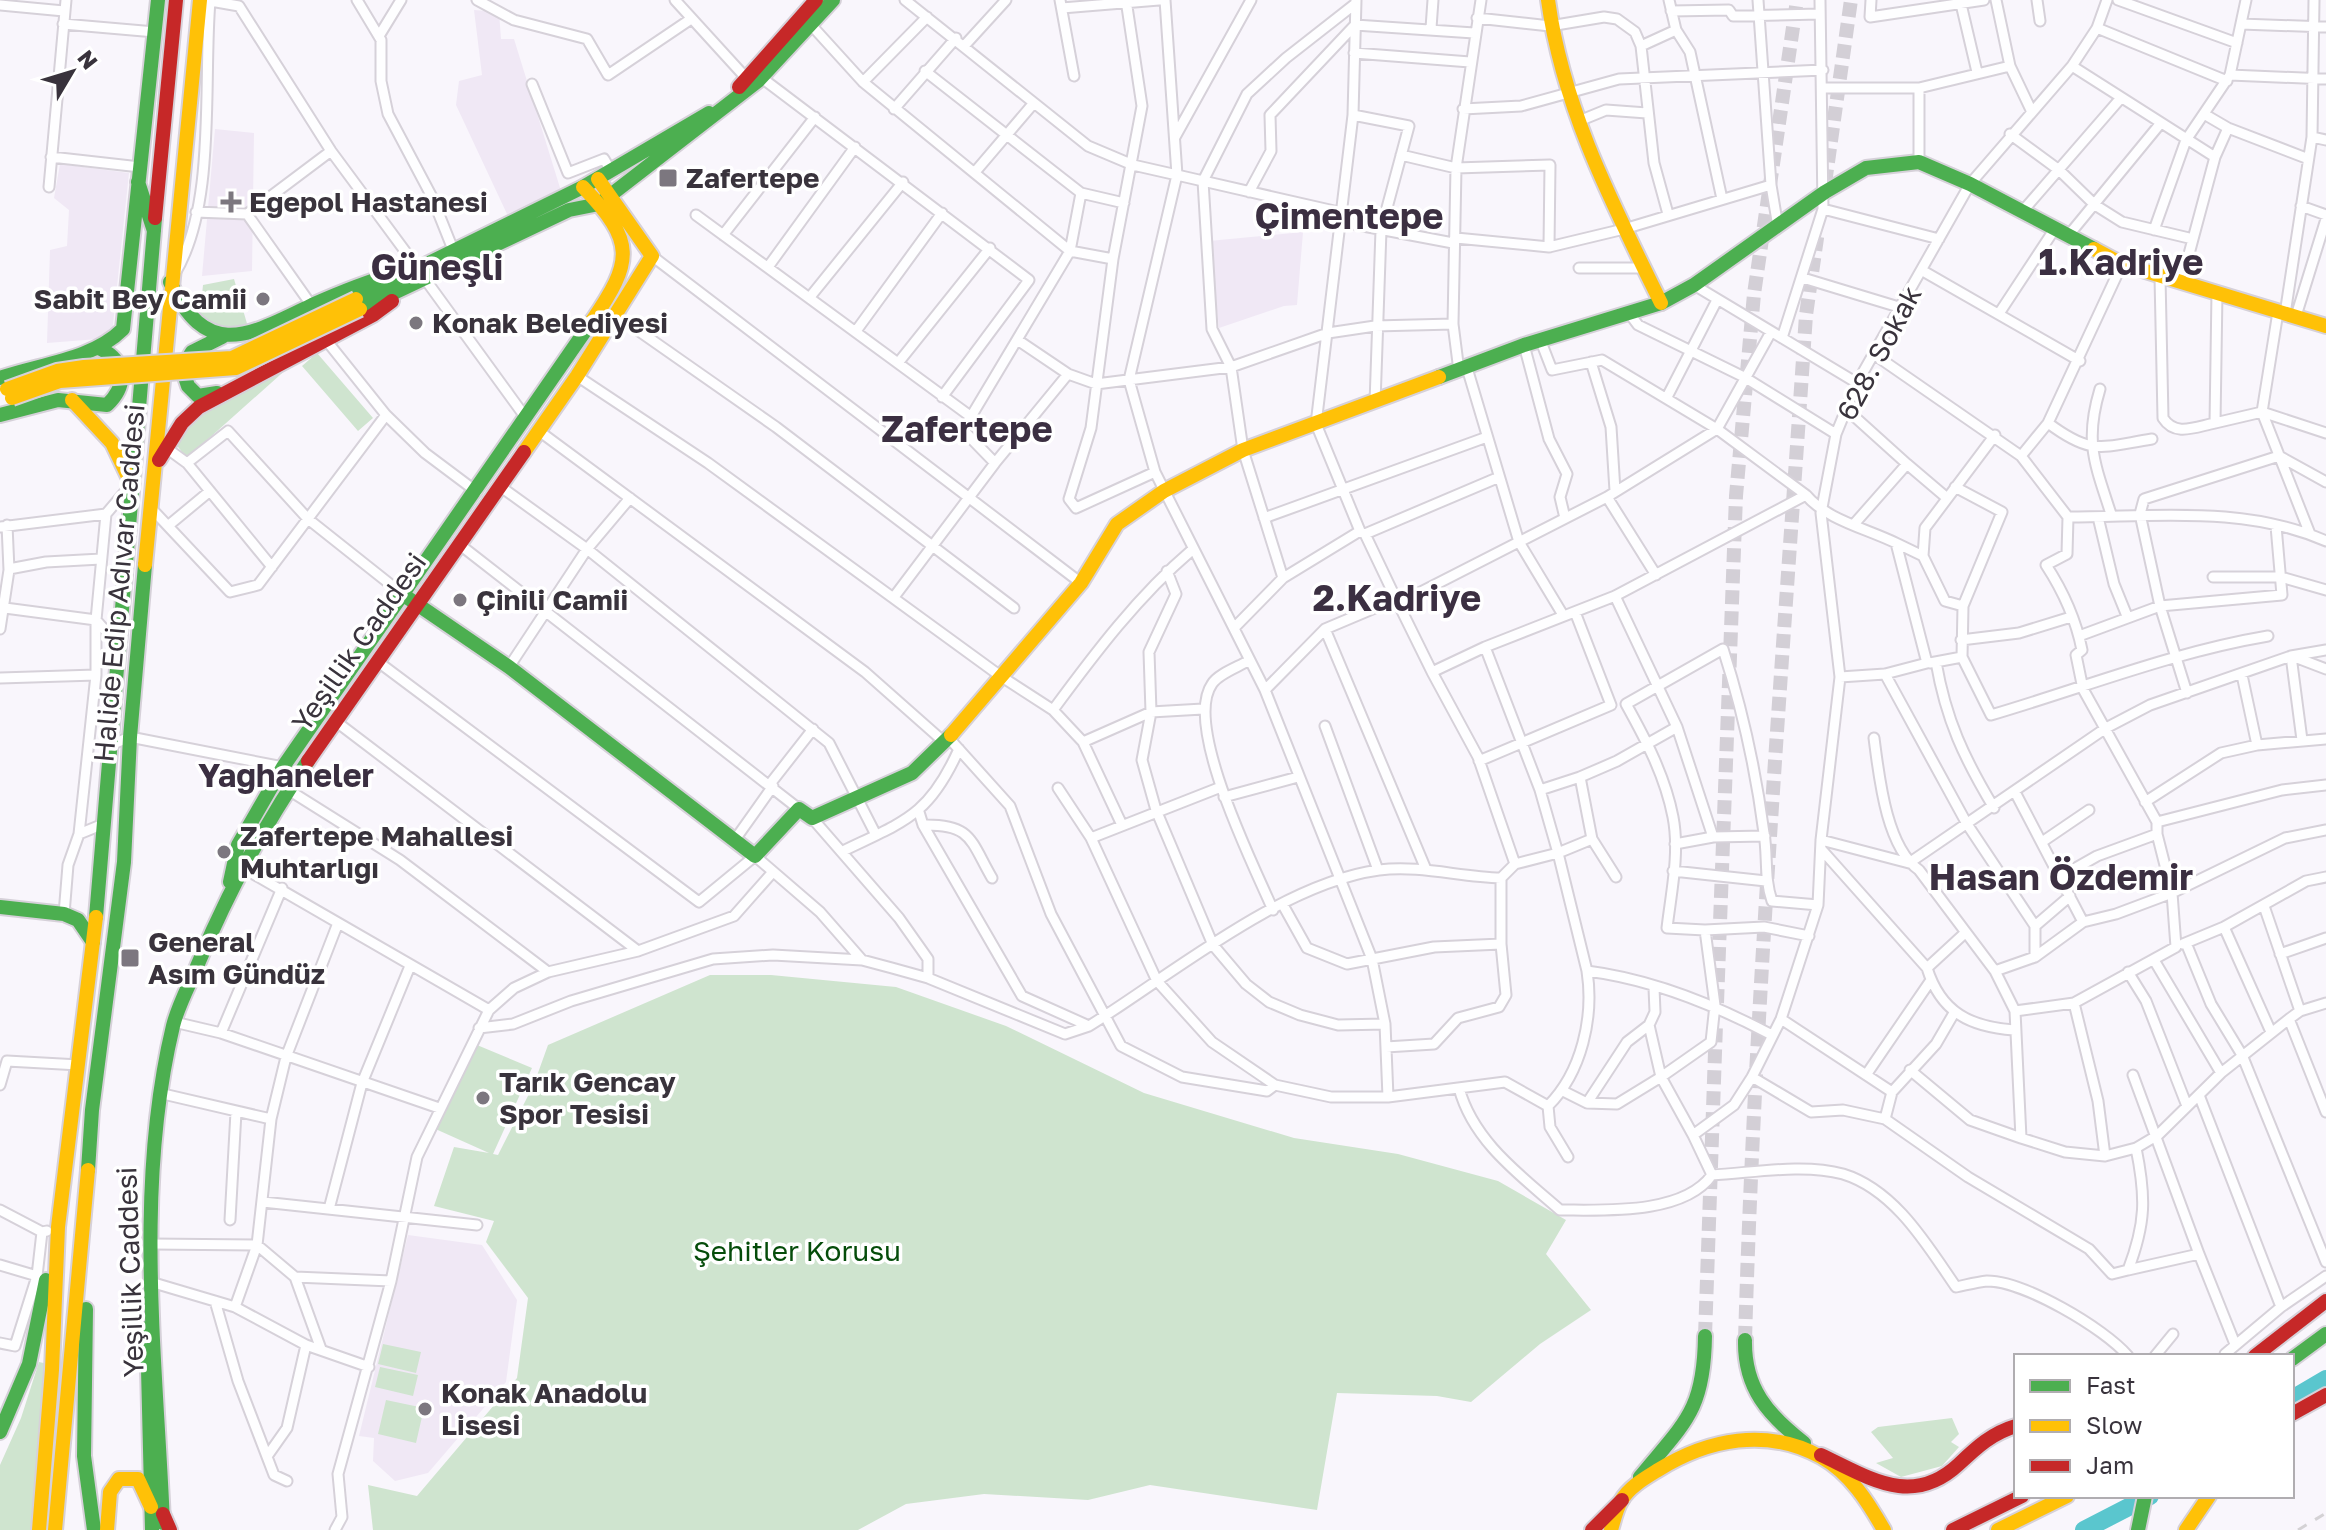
<svg xmlns="http://www.w3.org/2000/svg" width="2326" height="1530" font-family="'Golos Text',sans-serif">
<style>
.built{fill:#f0e8f5}
.green{fill:#cfe4cf}
.lines{fill:none;stroke-linecap:round;stroke-linejoin:round}
.river{stroke:#5ac6ce;stroke-width:18}
.primary-tunnel{stroke:#d3cfd6;stroke-width:14;stroke-dasharray:14 7;stroke-linecap:butt}
.street-casing{stroke:#d6d1d9;stroke-width:13}
.fast-casing{stroke:#d6d1d9;stroke-width:18}
.slow-casing{stroke:#d6d1d9;stroke-width:18}
.jam-casing{stroke:#d6d1d9;stroke-width:18}
.street{stroke:#fefeff;stroke-width:9}
.fast{stroke:#4caf50;stroke-width:14}
.slow{stroke:#ffc107;stroke-width:14}
.jam{stroke:#c62828;stroke-width:14}
.rail{stroke:#d4d2d5;stroke-width:3;stroke-dasharray:10 10;stroke-linecap:butt}
.slow-bridge-casing{stroke:#d6d1d9;stroke-width:18;stroke-linecap:butt}
.slow-bridge{stroke:#ffc107;stroke-width:14}
.poi-dot{fill:#7c777f;stroke:#fff;stroke-width:3}
.labels{text-anchor:middle;stroke-width:7;stroke-linejoin:round;paint-order:stroke}
.poi-label{font-size:28px;font-weight:bold;fill:#39333c;stroke:#fff;text-anchor:start}
.street-label{font-size:28px;fill:#39333c;stroke:#fff}
.park-label{font-size:28px;fill:#054c0a;stroke:#fff}
.quarter-label{font-size:32px;font-weight:bold;fill:#3b2f41;stroke:#fff}
.district-label{font-size:36px;font-weight:bold;fill:#3b2f41;stroke:#fff}
</style>
<rect width="100%" height="100%" fill="#f9f6fc"/>
<!-- built -->
<path class="built" d="M474,10L499,12L501,39H514L561,191L507,214L456,105L459,81L482,75Z
M215,129L254,133L252,271L202,276Z
M60,164L129,173L112,334L98,339L47,343L50,250L67,246L69,210L54,198Z
M1303,232L1297,305L1284,306L1219,328L1209,241Z
M408,1235L482,1245L517,1300L506,1382L428,1473L395,1481L373,1461L374,1438L359,1436Z"/>
<!-- green -->
<path class="green" d="M234,279L248,327L218,332L200,314L203,285Z
M317,353L373,418L358,431L302,366Z
M290,366L187,458L174,442L212,407Z
M710,975H771L896,987L1006,1026L1144,1093L1294,1138L1398,1154L1498,1181L1566,1220L1546,1254L1591,1310L1540,1344L1471,1402L1437,1396L1337,1393L1317,1510L1150,1485L1088,1500L984,1494L906,1504L858,1530H373L368,1485L417,1496L517,1378L528,1298L486,1242L494,1221L434,1206L454,1147L489,1153L431,1127L477,1045L532,1068L493,1154L498,1155L534,1084L548,1045Z
M383,1344L421,1352L416,1373L378,1364Z
M39,1362L48,1364L32,1530H0V1465L21,1418Z
M380,1367L418,1375L413,1396L375,1387Z
M386,1400L424,1408L416,1443L378,1434Z
M1952,1418L1959,1434L1951,1442L1959,1447L1942,1466L1901,1477L1876,1463L1893,1458L1871,1432L1878,1427Z"/>
<g class="lines">
<!-- river -->
<path class="river" d="M2292,1399L2326,1379
M2084,1530L2150,1496"/>
<!-- primary-tunnel -->
<path class="primary-tunnel" d="M1825,183L1851,0
M1717,1003L1736,496L1754,294L1797,0
M1705,1336L1716,1024
M1745,1340C1755,998 1783,656 1806,315L1818,231"/>
<!-- street casing -->
<g class="street-casing">
<path id="street" d="M205,0L239,6L331,151L419,270
M357,0L381,40V81L388,114L432,197L454,252
M477,0L514,20L587,39L608,75L691,19
M675,0L747,79
M905,0L1088,146L1133,165L1177,175L1129,380L1155,472L1265,690L1372,959L1385,1024L1388,1097
M1060,0L1074,76
M1126,0L1142,106L1113,259L1091,428L1069,499L1076,508L1155,472
M1165,0L1177,175L1203,181L1212,329L1231,367L1243,450L1283,578
M1356,0L1353,115L1316,424L1360,531
M1669,0L1676,30L1690,52L1722,199
M1758,0L1771,185L1778,227
M1871,0L1870,17L1984,0
M1996,0L2010,66L2031,110
M2037,0L2040,21
M2118,0L2237,43
M1961,4L1977,72
M0,5L64,11
M1062,8L1159,0
M1671,11L1729,10L1733,16L1819,14
M1477,18L1550,26L1604,17L1617,19L1635,32L1641,46L1654,163L1668,214
M63,24L155,32
M2241,24L2326,27
M813,27L863,82L1070,251L1113,259
M1431,28L1433,0
M2097,28L2227,81
M379,36L401,0
M965,45L1006,0
M1641,46L1676,30
M1354,53L1470,62
M2072,66L2215,157
M925,71L1081,193L1124,203
M2230,75L2326,79
M762,78L1029,280L942,397
M863,82L927,17
M532,84L568,173L604,159L611,171
M1824,88H1919L2010,66
M1919,88V162
M894,109L956,38
M1463,109L1521,106L1619,79L1823,70
M2204,114L2228,128L2306,158
M1353,115L1409,126L1381,230L1375,403
M1579,121L1606,110L1647,113
M2010,134L2059,170L2095,205L2122,222L2193,239
M1175,137L1251,0
M2312,137L2326,140
M1401,155L1456,168L1550,165L1549,247
M51,157L140,167
M975,172L1033,104
M49,187L66,0
M1249,192L1271,151L1270,115L1355,25L1474,33
M2301,206L2326,215
M1823,209L1939,239
M196,212L247,214L312,306
M1343,213L1203,181L1247,94L1286,58L1355,4
M2021,213L2120,99
M247,214L331,151
M696,215L970,416
M1342,222L1453,243
M2154,230L2186,140L2230,75L2246,0
M723,235L815,117
M2068,236L2160,124
M1456,238L1549,247L1624,229L1771,185
M652,256L1081,583
M768,267L855,147
M1579,268H1644
M1923,271L2080,361
M174,275C217,206 203,82 210,1
M2160,277L2163,418C2175,437 2195,427 2215,423L2217,292
M1803,278L1902,308
M425,279L526,418
M2182,280L2215,157L2228,128
M1694,285L1857,383
M810,297L903,182
M2000,312L2054,230
M2278,312L2262,412L2326,433
M1629,313L1638,325L1744,377L1836,434
M2285,314L2312,137L2314,0
M616,315L776,427L1014,608
M2296,316L2326,219
M856,331L942,213
M1782,338L1823,209L1820,0
M1540,339L1552,370L1602,360L1717,429L1806,495
M326,340L386,415L425,453L477,492
M1019,341L1068,374L1096,384L1231,367L1328,333L1375,326L1453,324
M1524,345L1549,439L1567,474L1560,497L1565,518
M1875,355L2021,456L2068,517C2155,517 2244,505 2326,541
M1591,362L1611,427L1615,491
M898,363L990,248
M1467,368L1519,542L1563,615
M1459,371L1453,324L1456,168L1481,0
M577,376L708,463L999,675L1053,710L1083,742L1122,825
M2100,389C2084,442 2095,464 2111,514
M1667,397L1716,302
M1846,409L1907,464
M2048,423C2092,456 2101,447 2152,439
M2215,423L2262,412L2310,534
M539,431L865,672L943,741
M1995,435L1925,528L1923,556L1945,601L1963,606L1962,657L1991,715C2083,688 2173,652 2268,636
M165,447L187,463L272,567
M2021,456L2048,423L2122,264
M187,463L228,431L308,519L405,596
M995,463L963,430L1070,251L1081,193
M501,487L587,549L829,743L876,835
M1955,487L2002,512L1963,606
M1607,497L1656,575
M150,507L230,592L258,585L386,415
M2068,517L2067,554L2046,565C2063,591 2076,620 2082,650L2076,655L2083,689L2157,822
M2098,517L2114,584L2127,616
M1264,518L1487,437
M1855,523L1907,464L1947,498
M169,525L210,491
M0,527L106,514
M1365,534L1497,478
M1896,543L1923,556
M459,544L799,809
M9,569L46,562L101,559
M1167,571L1176,594L1149,652L1151,712L1142,760L1156,810L1213,945L1246,984L1269,1002L1300,1015L1338,1025L1385,1024
M2213,577H2281L2326,590
M1615,596L1677,727L1713,837L1765,836
M894,597L995,463L1068,374
M5,608L96,620L118,645
M1234,628L1283,578L1360,531L1365,534L1396,599L1409,598L1607,497L1717,429L1771,332
M0,629L9,570L7,525
M1325,629L1425,867
M2079,636L2160,606L2282,595L2276,526
M1961,640L2019,633L2071,617
M1485,647L1540,790L1558,853L1515,864
M2291,656L2302,740
M2292,656L2326,669
M377,661L699,902L755,856L820,912L862,960
M1248,661C1238,667 1218,674 1212,684C1183,725 1254,866 1273,910
M1936,662C1946,720 1964,758 1994,808
M1930,663L1962,657
M509,667L587,549L630,498
M1885,674L1967,824L2035,926V957
M2242,675L2257,745
M0,678L96,675
M1265,690L1325,629L1396,599L1432,672
M2187,693L2160,606L2140,514L2144,499L2279,456L2326,482
M1053,710C1095,653 1138,596 1192,550
M334,720L638,951
M1325,726L1378,870
M947,736L1010,806L1051,914L1121,1046L1182,1077L1267,1091L1275,1085L1331,1097H1388L1505,1082L1548,1106C1582,1072 1594,1017 1587,971
M1874,738C1879,776 1886,847 1919,870L1995,971L2035,957L2083,922L2116,914L2172,893L2285,838L2326,830
M1083,742L1151,712L1203,709
M108,746L130,737L283,767
M1479,761L1611,705L1575,612
M770,784L813,729
M1058,788L1091,838L1157,981L1212,1042L1275,1085
M287,789L400,860L548,972
M1540,790L1580,777
M2015,792L2083,922
M1224,797L1298,777
M2145,802L2221,753L2257,745L2326,739
M919,812L923,825L1022,996L1089,1026
M812,818L899,918L928,959V978
M101,825L79,834L96,675V620L106,514L129,487
M923,825C972,824 970,840 992,878
M1091,838L1221,787
M1592,839L1580,777L1617,761L1677,727
M1821,840L1909,863L2106,728L2150,705L2291,656L2326,650
M734,841L773,786
M2042,842L2089,810
M1675,844L1713,837
M1821,849L1927,968
M843,851C905,821 929,816 959,749
M243,868L489,1010
M1673,871L1766,881
M1616,877L1592,839L1558,853L1587,971C1651,979 1713,1004 1770,1034
M2060,877L2097,856L2157,834V822L2282,790L2326,785
M1283,905L1307,948L1347,964L1434,947L1501,944
M1818,905L1772,901C1764,878 1768,857 1764,833C1756,772 1742,708 1723,649L1626,704C1646,740 1665,776 1673,817C1680,853 1671,893 1667,928L1705,930L1715,1005L1711,1042L1661,1077L1693,1135L1734,1105L1752,1077L1781,1019L1818,905L1821,840L1840,677L1821,513L1836,434L1857,383L1970,184L2072,66L2097,28L2107,0
M2264,906L2300,1011
M64,914L68,865L79,834
M2035,926L2070,896
M2224,927L2271,1032
M1705,930L1764,927L1809,936
M1965,933L1927,968C1941,1013 1971,1027 2014,1030
M2186,943L2211,1004L2242,1055L2326,1262
M2183,944L2224,927L2306,881L2326,877
M2280,954L2326,938
M2154,960L2221,1073
M1995,971L2015,1011
M2128,972L2146,1001L2187,1106
M2074,1003L2098,1101L2105,1156L2065,1152L2021,1138L2015,1011L2074,1003L2176,947L2172,893L2157,834
M2326,1003L2300,1011L2289,1019L2326,1112
M1781,1019L1892,1092L1885,1119L1968,1177L2089,1249L2112,1274L2128,1270C2146,1223 2146,1197 2136,1148L2105,1156
M174,1022L221,1033L439,1108
M479,1028L513,1024L571,1001L713,959L773,955L862,960L892,968L928,978L1065,1034L1089,1026C1171,975 1282,883 1379,870C1421,865 1459,877 1501,878
M221,1033L282,888
M1386,1047L1434,1044L1458,1018L1499,1007L1506,995L1501,944V878L1515,864L1478,757L1432,672L1485,647L1615,596L1806,495C1827,520 1865,528 1896,543L1927,663L1885,674L1840,677
M1910,1070L1970,1120L2021,1138
M1866,1075L1931,980
M1752,1077L1811,1112L1843,1110L1885,1119
M0,1085L7,1061L79,1065
M1459,1088C1473,1141 1520,1175 1560,1210C1604,1210 1683,1215 1712,1175C1752,1173 1803,1163 1843,1174C1895,1190 1927,1245 1956,1287C1966,1285 1977,1282 1987,1281C2024,1281 2104,1328 2128,1356
M1563,1091L1587,1103L1627,1042L1649,1025
M1892,1092L1936,1044L1954,1013
M159,1093L271,1119
M2199,1095L2281,1307
M1587,1103L1617,1104L1661,1077L1649,1025L1655,1012L1654,988
M1548,1106L1550,1127L1568,1157
M1693,1135L1712,1175
M2136,1148L2158,1135L2221,1073L2289,1019
M263,1202L477,1225
M329,1209L362,1083L410,966
M0,1210L42,1232L47,1231
M230,1220L236,1112
M151,1244L257,1245L295,1277L391,1281
M2199,1254L2235,1344
M0,1265L37,1276
M2128,1270L2199,1254L2133,1075
M295,1277L321,1349
M154,1283L235,1307L306,1345L369,1367
M215,1301L238,1381L274,1475L287,1481
M235,1307L257,1245L271,1119L286,1057L338,923
M0,1343L15,1346L37,1276L42,1232
M2225,1354L2281,1307L2326,1276
M2155,1356L2173,1334
M268,1455L287,1428L306,1345
M335,1530L342,1517L338,1474L391,1281L417,1157L489,1010L514,988L548,972L638,951L734,916L772,873"/>
</g>
<!-- fast casing -->
<g class="fast-casing">
<path id="fast" d="M138,182L154,231
M170,282C207,362 250,335 312,305C339,293 366,282 394,274
M356,299L583,187L709,113
M360,309L569,210L599,204L758,81L833,0
M1439,377L1524,345L1661,303L1694,285L1825,192L1866,168L1919,162L1970,184L2094,249
M0,378C40,364 92,360 123,329L158,0
M217,393L198,396L188,386L182,368L192,352L222,337
M0,415L58,400L107,405C127,386 127,362 101,349
M405,596L509,667L755,856L799,809L812,818L912,773L951,735
M230,882L238,845L283,767L592,321
M0,907L64,914L78,920L93,942
M96,917L155,218
M88,1170L92,1110L124,862L130,737L145,565
M86,1309L84,1456L94,1530
M147,1328L152,1530
M1745,1340C1744,1388 1768,1415 1804,1443
M2292,1359L2326,1334
M0,1432L29,1364L46,1280
M1640,1477C1685,1422 1704,1411 1705,1336
M163,1523C156,1359 134,1188 173,1026C178,1005 190,984 198,964C228,892 264,825 308,761
M2138,1530L2145,1496"/>
</g>
<!-- slow casing -->
<g class="slow-casing">
<path id="slow" d="M1548,0C1563,109 1613,205 1661,303
M583,187C636,242 633,261 592,321
M2094,249L2122,264L2326,326
M72,400L112,443L131,483
M524,452L577,376L652,256L598,179
M145,565L200,0
M951,735L1081,583L1117,524L1164,491L1243,450L1439,377
M58,1227L96,917
M39,1530L52,1370L58,1227
M55,1530L88,1170
M107,1530L110,1492L119,1479H138L151,1507
M1611,1530C1614,1520 1616,1510 1621,1501C1629,1487 1645,1478 1658,1470C1708,1439 1767,1427 1821,1457C1850,1473 1868,1502 1884,1530
M1998,1530L2067,1496
M2186,1530L2209,1496"/>
</g>
<!-- jam casing -->
<g class="jam-casing">
<path id="jam" d="M739,87L816,0
M155,218L176,0
M159,460L182,423L199,407L373,315L392,301
M308,761L524,452
M2255,1356L2326,1301
M2292,1414L2326,1395
M1821,1455C1870,1478 1912,1508 1959,1464C1977,1447 1992,1433 2016,1426
M163,1514L170,1530
M1592,1530L1622,1500
M1953,1530L2022,1496"/>
</g>
<!-- street -->
<use href="#street" class="street"/>
<!-- fast -->
<use href="#fast" class="fast"/>
<!-- slow -->
<use href="#slow" class="slow"/>
<!-- jam -->
<use href="#jam" class="jam"/>
<!-- rail -->
<path class="rail" d="M2298,1530L2326,1513"/>
<!-- slow-bridge casing -->
<g class="slow-bridge-casing">
<path id="slow-bridge" d="M7,389L57,371L84,367L232,358L356,299
M12,398L60,381L236,368L360,309"/>
</g>
<!-- slow-bridge -->
<use href="#slow-bridge" class="slow-bridge"/>
</g>
<!-- markers -->
<g class="poi-dot">
<rect x="658" y="168" width="20" height="20" rx="4"/>
<path d="M227 190h8v8h8v8h-8v8h-8v-8h-8v-8h8z"/>
<circle cx="263" cy="299" r="8"/>
<circle cx="416" cy="323" r="8"/>
<circle cx="460" cy="600" r="8"/>
<circle cx="224" cy="852" r="8"/>
<rect x="120" y="948" width="20" height="20" rx="4"/>
<circle cx="483" cy="1098" r="8"/>
<circle cx="425" cy="1409" r="8"/>
</g>
<g class="labels">
<!-- poi labels -->
<g class="poi-label">
<text x="686" y="188">Zafertepe</text>
<text x="249" y="212">Egepol Hastanesi</text>
<text x="247" y="309" text-anchor="end">Sabit Bey Camii</text>
<text x="432" y="333">Konak Belediyesi</text>
<text x="476" y="610">Çinili Camii</text>
<text x="240" y="846">Zafertepe Mahallesi<tspan x="240" dy="32">Muhtarlığı</tspan></text>
<text x="148" y="952">General<tspan x="148" dy="32">Asım Gündüz</tspan></text>
<text x="499" y="1092">Tarık Gencay<tspan x="499" dy="32">Spor Tesisi</tspan></text>
<text x="441" y="1403">Konak Anadolu<tspan x="441" dy="32">Lisesi</tspan></text>
</g>
<!-- street labels -->
<g class="street-label">
<text transform="translate(1879 353) rotate(-62)" y="10">628. Sokak</text>
<text transform="translate(119 583) rotate(-85)" y="10">Halide Edip Adıvar Caddesi</text>
<text transform="translate(359 642) rotate(-55)" y="10">Yeşillik Caddesi</text>
<text transform="translate(130 1272) rotate(-92)" y="10">Yeşillik Caddesi</text>
</g>
<!-- park labels -->
<g class="park-label">
<text x="797" y="1261">Şehitler Korusu</text>
</g>
<!-- quarter labels -->
<g class="quarter-label">
<text x="286" y="787">Yağhaneler</text>
</g>
<!-- district labels -->
<g class="district-label">
<text x="1349" y="229">Çimentepe</text>
<text x="2121" y="275">1.Kadriye</text>
<text x="437" y="280">Güneşli</text>
<text x="967" y="442">Zafertepe</text>
<text x="1397" y="611">2.Kadriye</text>
<text x="2061" y="890">Hasan Özdemir</text>
</g>
</g>
<!-- legend -->
<rect x="2014" y="1354" width="280" height="144" fill="#ffffff" stroke="#b0adb1" stroke-width="2"/>
<rect x="2030" y="1380" width="40" height="12" fill="#4caf50" stroke="#b0adb1" stroke-width="2"/>
<text x="2086" y="1394" font-size="24" fill="#39333c">Fast</text>
<rect x="2030" y="1420" width="40" height="12" fill="#ffc107" stroke="#b0adb1" stroke-width="2"/>
<text x="2086" y="1434" font-size="24" fill="#39333c">Slow</text>
<rect x="2030" y="1460" width="40" height="12" fill="#c62828" stroke="#b0adb1" stroke-width="2"/>
<text x="2086" y="1474" font-size="24" fill="#39333c">Jam</text>
<!-- north arrow -->
<g transform="translate(72 72) rotate(52)" stroke="#ffffff" stroke-width="6" paint-order="stroke">
<path d="M0-6L14 30L0 20L-14 30Z" fill="#39333c"/>
<text y="-12" font-size="22" font-weight="bold" text-anchor="middle" fill="#39333c">N</text>
</g>
</svg>
